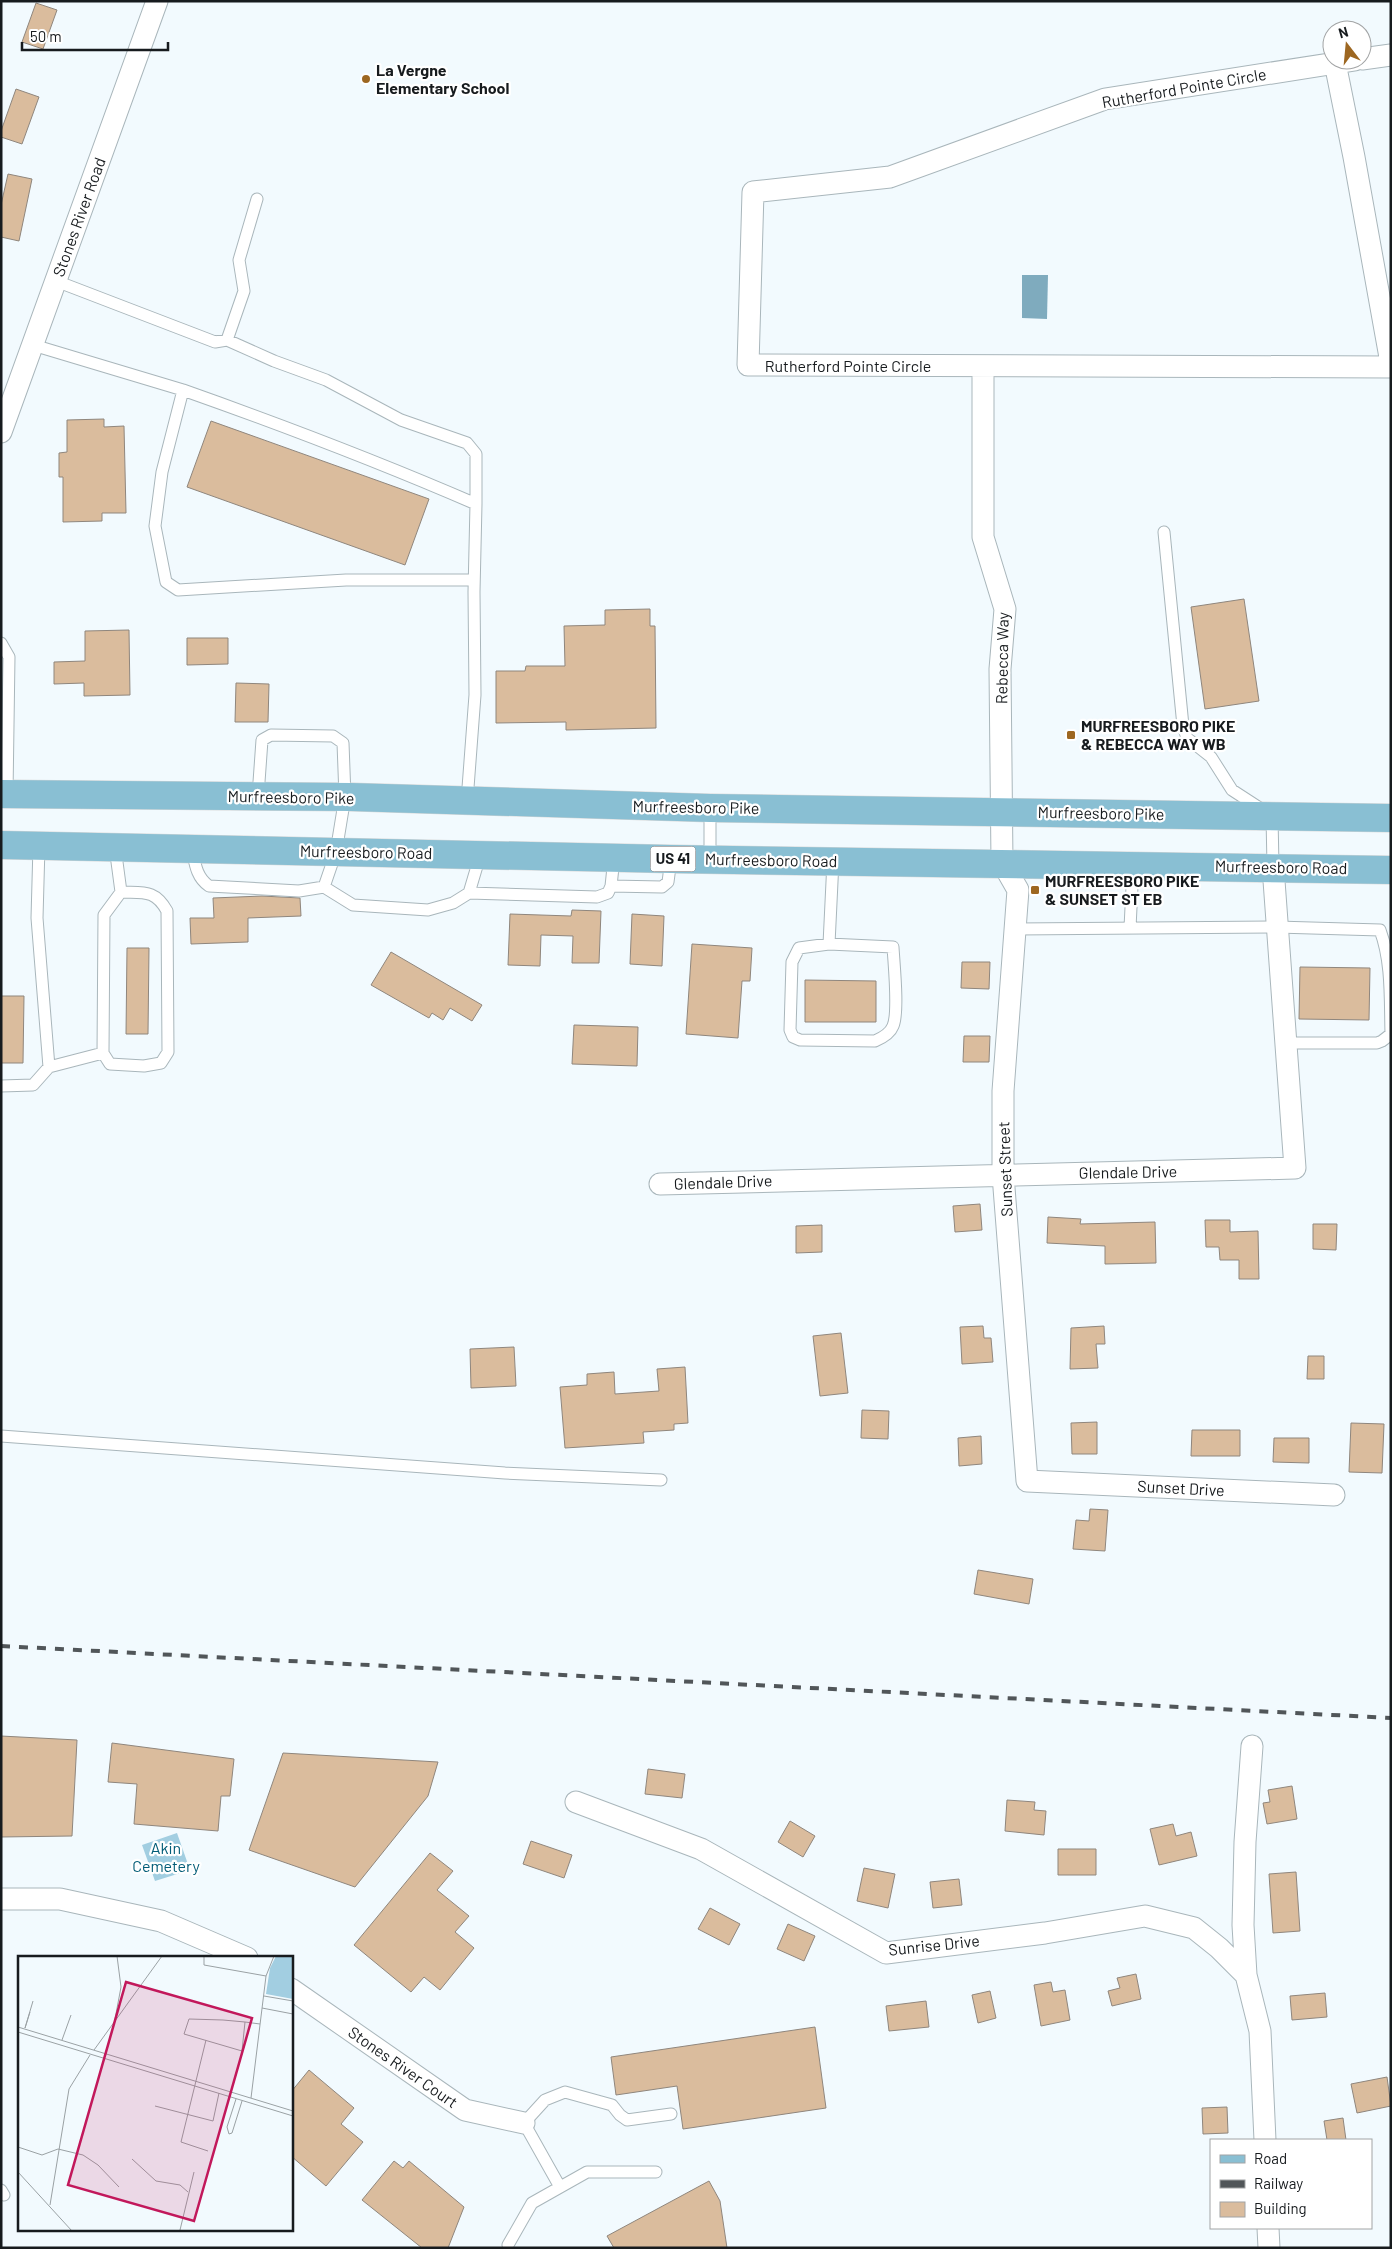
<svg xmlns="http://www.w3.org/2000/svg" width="1392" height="2249" font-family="Barlow,sans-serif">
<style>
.green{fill:#a2cee1}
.water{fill:#7fabbe}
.building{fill:#dabc9d;stroke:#8f867d}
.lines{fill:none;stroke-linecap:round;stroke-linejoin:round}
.lane-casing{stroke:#a9b6bb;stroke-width:13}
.street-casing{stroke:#a9b6bb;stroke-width:23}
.primary-casing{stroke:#d5d6d6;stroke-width:29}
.lane{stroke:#fff;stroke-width:11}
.street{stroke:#fff;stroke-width:21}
.primary{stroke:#89bfd3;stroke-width:28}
.rail{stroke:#515659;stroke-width:4;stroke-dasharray:9 9;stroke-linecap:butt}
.poi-dot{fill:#9d6721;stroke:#fff;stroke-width:2}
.labels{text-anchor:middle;stroke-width:4.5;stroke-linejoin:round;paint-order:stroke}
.shield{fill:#fff;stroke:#5d5f62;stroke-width:1}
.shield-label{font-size:15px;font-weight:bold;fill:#171b1e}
.poi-label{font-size:16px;font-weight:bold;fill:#171b1e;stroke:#fff;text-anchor:start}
.street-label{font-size:16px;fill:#171b1e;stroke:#fff}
.park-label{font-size:16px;fill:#025c77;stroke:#fff}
.inset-road{fill:none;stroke:#9aa1a4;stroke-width:1}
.view{fill:#c2185b;fill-opacity:0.15;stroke:#c2185b;stroke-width:2.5}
.inset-edge{fill:none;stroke:#171b1e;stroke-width:2.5}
</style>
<rect width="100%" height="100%" fill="#f2fafe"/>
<!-- green -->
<path class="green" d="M177,1833L190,1870L155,1881L142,1845Z"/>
<!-- water -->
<path class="water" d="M1022,275H1048L1047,319L1022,318Z"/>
<!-- building -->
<path class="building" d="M36,3L57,10L43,49L22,42Z
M16,89L39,97L22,144L1,137V131Z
M8,174L32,179L19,241L1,237V205Z
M104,419V427L124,426L126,513H102V521L63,522V477H59V453L67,452V420Z
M211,421L429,499L405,565L187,487Z
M1244,599L1259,701L1205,709L1191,607Z
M650,609V626H655L656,728L566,730V722L496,723V671H525L526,666H565L564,626L605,625V610Z
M129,630L130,695L84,696V683L54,684V662L85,661V631Z
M187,638H228V664L187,665Z
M236,683L269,684L268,722H235Z
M262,896L300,898L301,916L248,918V942L191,944L190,918H214L213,898Z
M572,910L601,911L599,963H572L573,936L541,935L540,966L508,965L510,914L571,916Z
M632,914L664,916L662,966L630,964Z
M692,944L752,948L750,981H742L738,1038L686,1034Z
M127,948H149L148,1034H126Z
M391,952L482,1005L472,1021L450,1008L443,1020L432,1013L429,1018L371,985Z
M962,962H990L989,989L961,988Z
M1300,967L1370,968L1369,1020L1299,1019Z
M805,980L876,981V1022H805Z
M1,996H24L23,1063H1Z
M574,1025L638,1027L637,1066L572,1064Z
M964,1036H990L989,1062H963Z
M980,1204L982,1230L955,1232L953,1206Z
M1048,1217L1081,1219L1080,1224L1155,1222L1156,1263L1105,1264V1246L1047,1243Z
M1205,1220H1230V1232L1258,1231L1259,1279H1239V1260H1220L1219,1247H1206Z
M1313,1224H1337L1336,1250L1313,1249Z
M822,1225V1252L796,1253V1226Z
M983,1326L984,1338H991L993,1362L962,1364L960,1327Z
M1104,1326L1105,1344H1096L1098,1368L1070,1369L1071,1328Z
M841,1333L848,1393L820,1396L813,1336Z
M514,1347L516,1386L471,1388L470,1349Z
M1308,1356H1324V1379H1307Z
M685,1367L688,1423L674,1424V1430L643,1432L644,1443L565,1448L560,1387L587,1385V1374L614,1372L615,1394L659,1391L657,1369Z
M862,1410L889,1411L888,1439L861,1438Z
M1097,1422V1454H1072L1071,1423Z
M1351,1423L1384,1424L1382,1473L1349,1472Z
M1192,1430H1240V1456H1191Z
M981,1436L982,1464L959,1466L958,1438Z
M1274,1438H1309V1463L1273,1462Z
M1090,1509L1108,1510L1105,1551L1073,1549L1076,1520L1089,1521Z
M978,1570L1033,1579L1029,1604L974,1594Z
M1,1736L77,1740L72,1836L1,1837Z
M112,1743L234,1759L230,1796H221L218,1831L134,1824L137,1784L108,1782Z
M283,1753L438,1762L428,1796L355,1887L249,1850Z
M648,1769L685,1774L682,1798L645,1794Z
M1292,1786L1297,1819L1267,1824L1263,1803L1270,1802L1268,1790Z
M1007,1800L1035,1802L1034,1810L1046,1811L1044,1835L1005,1831Z
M790,1821L815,1836L803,1857L778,1842Z
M1173,1824L1176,1836L1191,1832L1197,1856L1159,1865L1150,1829Z
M531,1841L572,1855L564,1878L523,1864Z
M1058,1849H1096V1875H1058Z
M430,1853L453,1871L437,1890L469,1916L455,1932L474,1948L440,1990L424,1977L411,1992L354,1945Z
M864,1868L895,1874L888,1908L857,1901Z
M1296,1872L1300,1931L1273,1933L1269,1874Z
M959,1879L962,1905L933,1908L930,1882Z
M710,1908L740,1924L729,1945L698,1929Z
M788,1924L815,1936L804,1961L777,1949Z
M1136,1974L1141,1999L1112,2006L1108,1991L1120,1988L1117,1978Z
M1051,1982L1053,1992L1065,1990L1070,2020L1041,2026L1034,1985Z
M990,1991L996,2018L978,2023L972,1995Z
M1325,1993L1327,2017L1292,2020L1290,1996Z
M926,2001L929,2027L889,2031L886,2006Z
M815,2027L826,2108L683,2129L677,2086L616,2095L611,2057Z
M309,2070L354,2108L341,2124L363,2142L326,2186L291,2156V2092Z
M1387,2077L1391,2106L1357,2113L1351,2084Z
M1227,2107L1228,2133L1203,2134L1202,2108Z
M1343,2118L1346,2140H1327L1324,2121Z
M394,2161L403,2168L409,2161L464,2207L448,2248H422L362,2200Z
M709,2181L720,2201L727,2248H614L607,2236Z"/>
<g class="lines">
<!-- lane casing -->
<g class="lane-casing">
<path id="lane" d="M56,281L215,342L227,340L274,361L326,380L401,420L467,443L476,454V504
M227,340L244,291L239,260L257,199
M33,345L183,390
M1164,532L1183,726L1187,738L1211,757L1232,790L1272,816L1273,867
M1,643L9,657L7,794
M258,796L262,740L271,735L333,736L343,743L345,797L336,852L324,887
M467,801L475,695L474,592L476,504C379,462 282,425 183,390L162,472L155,526L166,582L178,590L346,580H474
M710,808V859
M39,846L37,918L49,1067
M192,849C195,863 196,877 209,886L299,891L324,887L353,905L428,910L453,903L469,893L480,856
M611,886L662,887L668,882L671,859
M469,893L597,897L608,893L611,886L614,858
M1130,928L1133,866
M1015,929L1277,927L1380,930C1392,962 1390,999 1391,1034
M829,944L893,947C894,965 899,1012 893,1026C890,1034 882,1038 875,1041L800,1040L793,1037L790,1030L792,962L799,948Z
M829,944L833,861
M1286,1043H1377L1382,1041L1391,1034
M103,1053L110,1064L144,1066L161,1063L168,1052L167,911C155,889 143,893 121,892
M1,1086L33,1085L49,1067L103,1053L104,915L121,892L115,847
M1,1436L505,1473L661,1480
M560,2187L524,2123L545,2100L565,2092L612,2105L620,2115L627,2120L671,2114
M1,2190L4,2195
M508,2245L532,2203L587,2172H656"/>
</g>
<!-- street casing -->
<g class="street-casing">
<path id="street" d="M1362,59L1391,55
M1355,60L1105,99L890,177L753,192L748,365L1391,367
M1335,63L1354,157L1391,363
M983,366V537L1005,609L1000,669L1002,862L1018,890L1003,1091V1175L1027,1481L1334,1495
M1,432L157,1
M660,1184L1295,1168L1273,867
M1252,1746L1245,1842L1243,1925L1246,1975L1260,2031L1265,2140
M576,1802L701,1849L886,1953L1045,1933L1145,1916L1194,1928L1219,1948L1246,1975
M1,1899H60L161,1921L247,1958
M291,1989L465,2110L524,2123
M1268,2228L1269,2248"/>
</g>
<!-- primary casing -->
<g class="primary-casing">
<path id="primary" d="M1,794L351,797L710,808L1391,818
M1,845L671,859L1391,870"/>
</g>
<!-- lane -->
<use href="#lane" class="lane"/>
<!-- street -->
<use href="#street" class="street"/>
<!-- primary -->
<use href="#primary" class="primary"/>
<!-- rail -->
<path class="rail" d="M1,1646L1391,1718"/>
</g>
<!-- markers -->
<g class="poi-dot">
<circle cx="366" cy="79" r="5"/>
<rect x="1066" y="730" width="10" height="10" rx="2.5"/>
<rect x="1030" y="885" width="10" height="10" rx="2.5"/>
</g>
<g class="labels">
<!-- shield labels -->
<rect class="shield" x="650.5" y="846.5" width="45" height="25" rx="4"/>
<g class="shield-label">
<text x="673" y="864">US 41</text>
</g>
<!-- poi labels -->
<g class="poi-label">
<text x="376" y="76">La Vergne<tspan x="376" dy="18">Elementary School</tspan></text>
<text x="1081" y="732">MURFREESBORO PIKE<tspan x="1081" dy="18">&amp; REBECCA WAY WB</tspan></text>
<text x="1045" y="887">MURFREESBORO PIKE<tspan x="1045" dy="18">&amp; SUNSET ST EB</tspan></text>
</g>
<!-- street labels -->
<g class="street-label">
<text transform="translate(1184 88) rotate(-10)" y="6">Rutherford Pointe Circle</text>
<text transform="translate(79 217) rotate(-70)" y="6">Stones River Road</text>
<text x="848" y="372">Rutherford Pointe Circle</text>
<text transform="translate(1002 658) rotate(-89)" y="6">Rebecca Way</text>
<text transform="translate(291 797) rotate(1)" y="6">Murfreesboro Pike</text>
<text transform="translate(696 807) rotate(1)" y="6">Murfreesboro Pike</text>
<text transform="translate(1101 813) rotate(1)" y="6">Murfreesboro Pike</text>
<text transform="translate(366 852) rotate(1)" y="6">Murfreesboro Road</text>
<text transform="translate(771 860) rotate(1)" y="6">Murfreesboro Road</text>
<text transform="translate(1281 867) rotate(1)" y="6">Murfreesboro Road</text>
<text transform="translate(1005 1169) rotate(-92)" y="6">Sunset Street</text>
<text transform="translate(1128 1172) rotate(-1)" y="6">Glendale Drive</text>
<text transform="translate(723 1182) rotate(-2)" y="6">Glendale Drive</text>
<text transform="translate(1181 1488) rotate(3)" y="6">Sunset Drive</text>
<text transform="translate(934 1945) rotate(-6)" y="6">Sunrise Drive</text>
<text transform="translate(403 2067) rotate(35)" y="6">Stones River Court</text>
</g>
<!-- park labels -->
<g class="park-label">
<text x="166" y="1854">Akin<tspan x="166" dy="18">Cemetery</tspan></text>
</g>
</g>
<!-- overview -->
<g transform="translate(18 1956)">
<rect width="275" height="275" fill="#f2fafe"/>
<path d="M258,0H275V43L248,38L252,12Z" fill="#a2cee1"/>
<path class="inset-road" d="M186,0V9L248,20M246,40L275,45M244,52L275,58M97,63L103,31L99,0M227,66L224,95L166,78L171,63L205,64L227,66L242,68M0,71L275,155M7,72L15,45M7,72L12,56M0,76L275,160M44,84L53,59M188,84L163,186L190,195M76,94L144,0M233,142L248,20L256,0M218,143L209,171L211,178L214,177L224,145M137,150L195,165L201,137M0,191L24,199L40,193L65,199L80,209L101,231M114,203L138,225L162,229L170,236M0,216L54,275M32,249L51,133L72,99M162,274L176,216M92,275H202"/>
<path class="view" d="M108,26L234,62L176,265L50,229Z"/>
<rect width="275" height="275" class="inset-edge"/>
</g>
<!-- border -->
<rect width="1392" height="2249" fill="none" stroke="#171b1e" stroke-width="5"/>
<!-- legend -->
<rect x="1210" y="2139" width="162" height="90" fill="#ffffff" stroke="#a2a4a5"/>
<rect x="1220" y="2155" width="25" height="8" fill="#89bfd3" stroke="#a2a4a5"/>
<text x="1254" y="2164" font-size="15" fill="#171b1e">Road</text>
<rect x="1220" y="2180" width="25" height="8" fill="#515659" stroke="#a2a4a5"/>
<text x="1254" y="2189" font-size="15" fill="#171b1e">Railway</text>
<rect x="1220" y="2202" width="25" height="15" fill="#dabc9d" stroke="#a2a4a5"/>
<text x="1254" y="2214" font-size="15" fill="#171b1e">Building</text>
<!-- north arrow -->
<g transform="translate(1347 45) rotate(344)"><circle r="24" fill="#ffffff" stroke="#a2a4a5"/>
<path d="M0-4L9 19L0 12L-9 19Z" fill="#9d6721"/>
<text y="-8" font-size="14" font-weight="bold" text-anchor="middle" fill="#171b1e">N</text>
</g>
<!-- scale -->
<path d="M22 42v8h146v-8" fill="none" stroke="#171b1e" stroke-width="2.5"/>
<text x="30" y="42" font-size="15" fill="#171b1e" stroke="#ffffff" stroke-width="4" paint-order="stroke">50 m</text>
</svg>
